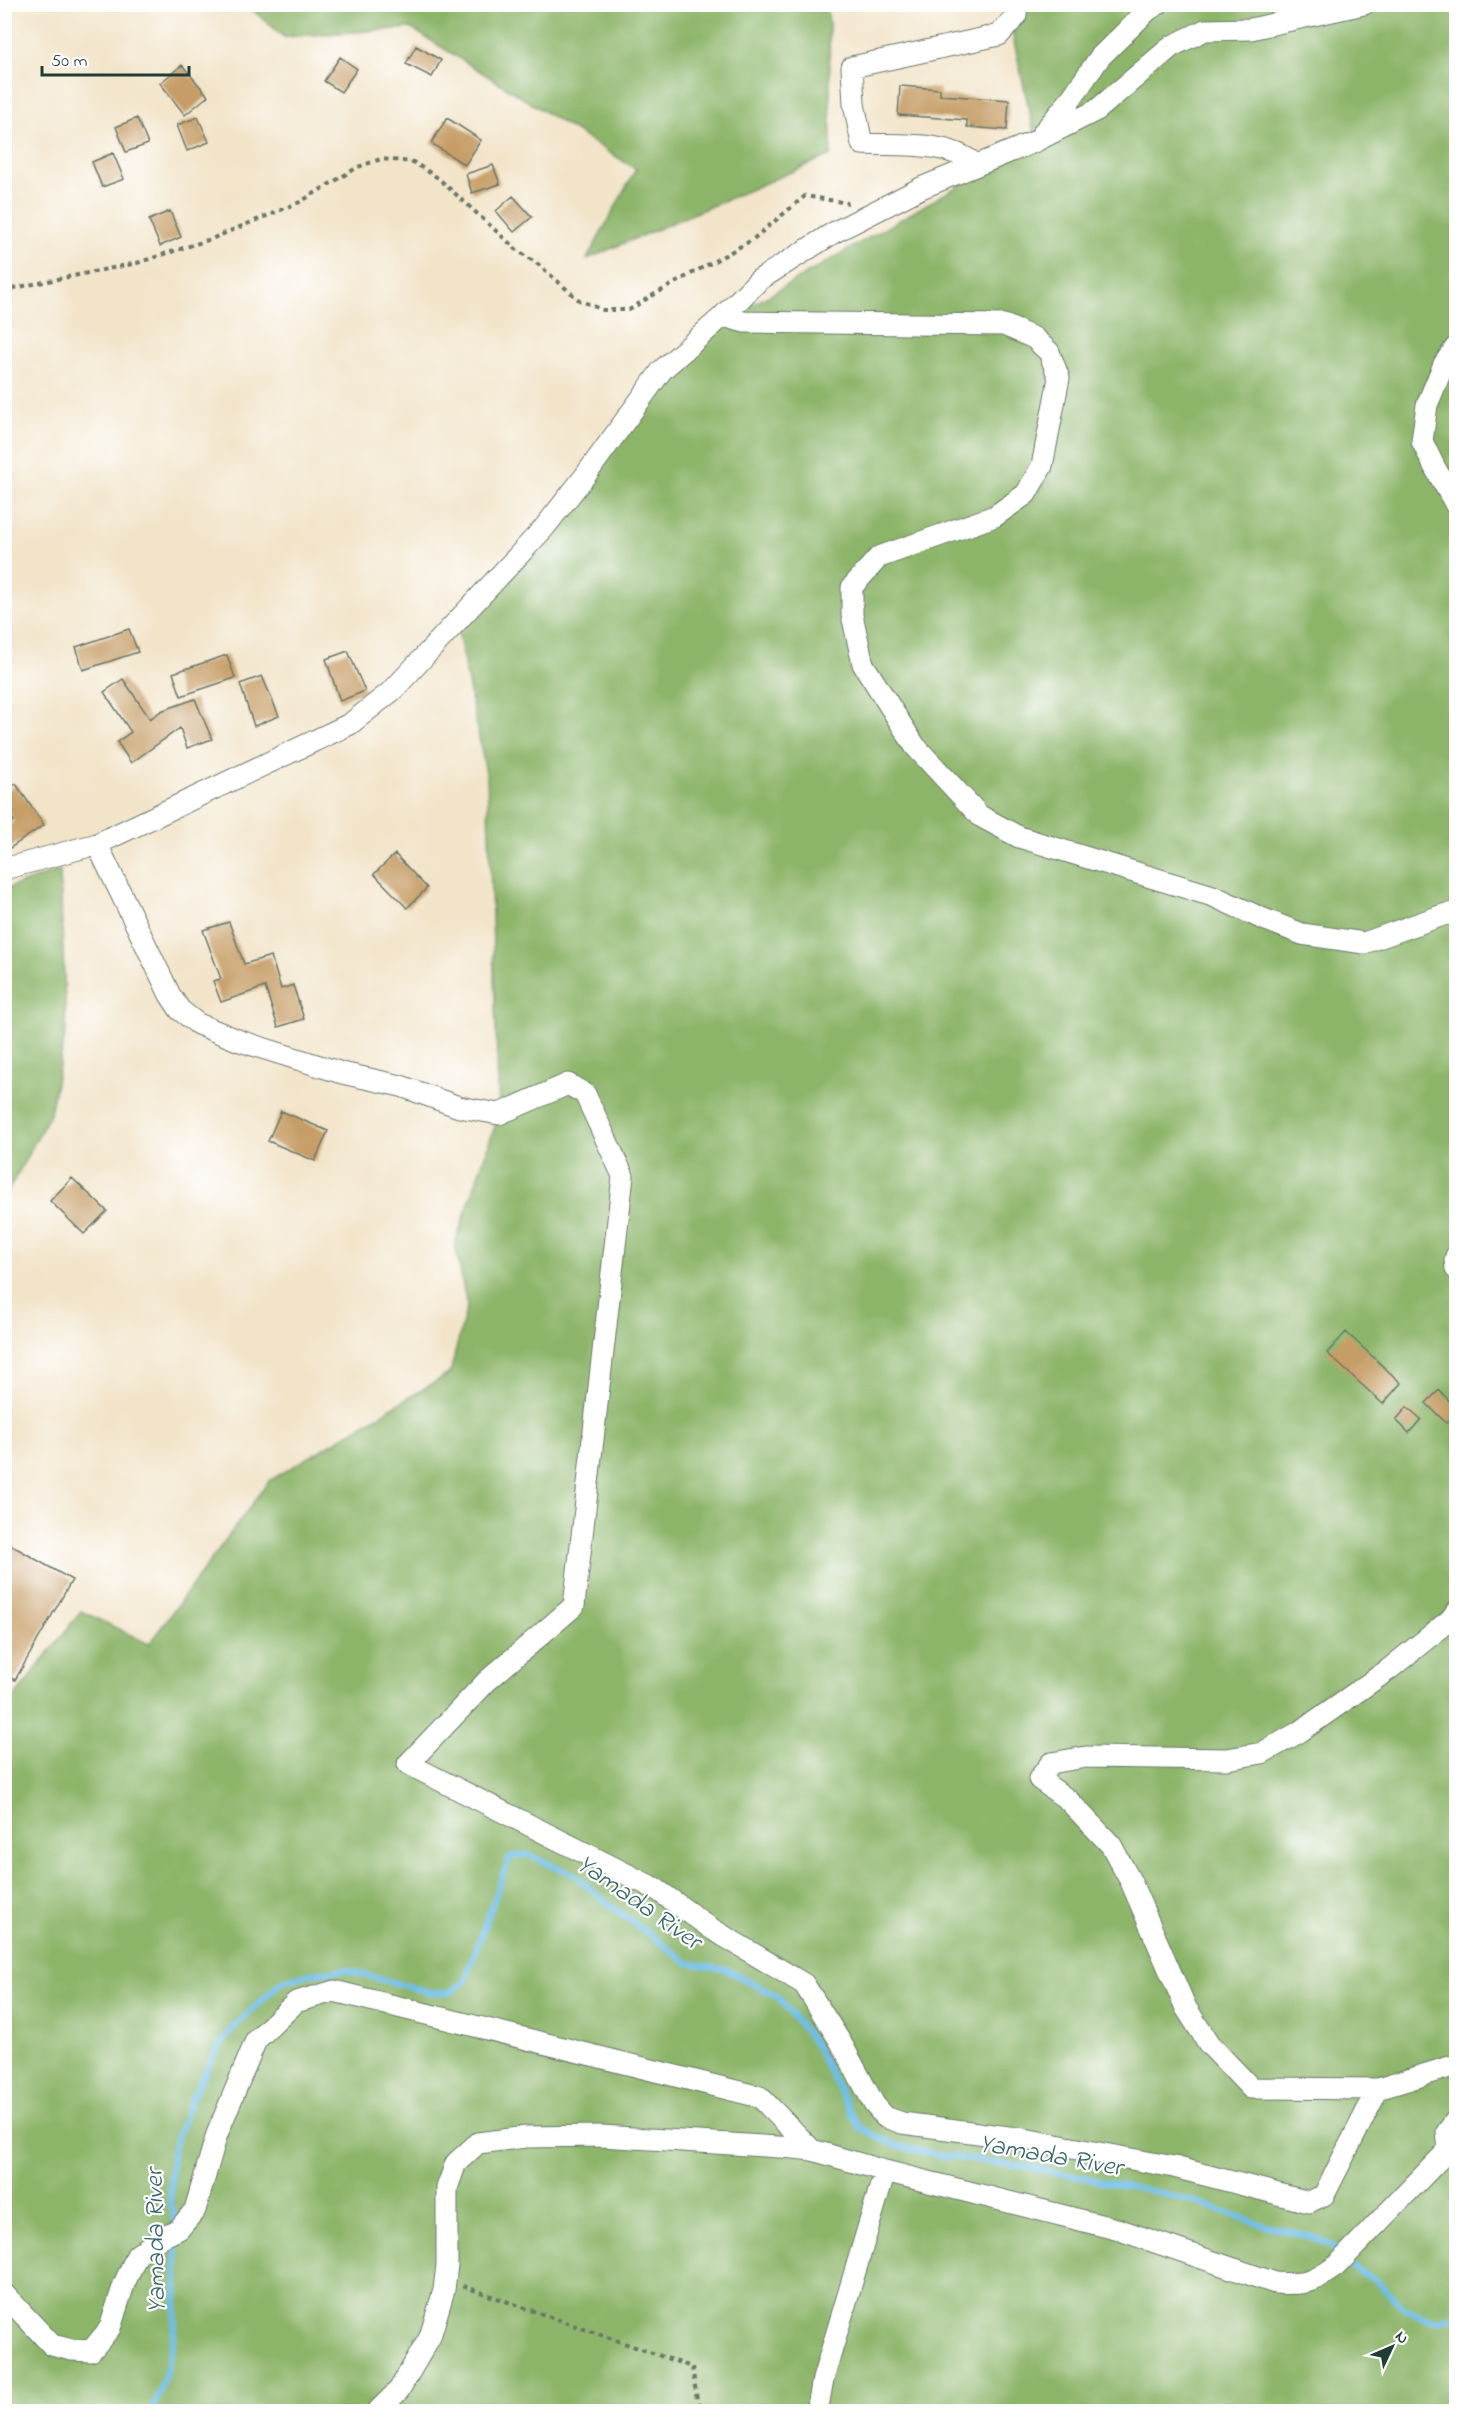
<svg xmlns="http://www.w3.org/2000/svg" width="1461" height="2416" font-family="'Indie Flower',sans-serif">
<style>
.forest{fill:#8db56b;stroke:#567950;stroke-width:1.5}
.lines{fill:none;stroke-linecap:round;stroke-linejoin:round}
.stream{stroke:#6dbee8;stroke-width:6}
.building{fill:#c69d66}
.minor-casing{stroke:#697768;stroke-width:23}
.path{stroke:#697768;stroke-width:4;stroke-dasharray:4.5 4.5;stroke-linecap:butt}
.minor{stroke:#fff;stroke-width:21}
.labels{text-anchor:middle;stroke-width:4.5;stroke-linejoin:round;paint-order:stroke}
.water-label{font-size:26px;font-style:italic;fill:#36646a;stroke:#fff}
</style>
<rect width="100%" height="100%" fill="#fff"/>
<filter id="ink" filterUnits="userSpaceOnUse"><feTurbulence type="fractalNoise" baseFrequency=".0167" numOctaves="2"/><feDisplacementMap in="SourceGraphic" scale="12" xChannelSelector="R" yChannelSelector="G"/><feConvolveMatrix kernelMatrix="1 2 1 2 8 2 1 2 1" color-interpolation-filters="sRGB"/></filter>
<filter id="wash" filterUnits="userSpaceOnUse"><feTurbulence type="fractalNoise" baseFrequency=".008" numOctaves="4" result="noise"/><feDisplacementMap in="SourceGraphic" scale="24" xChannelSelector="R" yChannelSelector="G"/><feGaussianBlur stdDeviation="1.35" result="paint"/><feColorMatrix in="noise" values="0 0 0 0 0 0 0 0 0 0 0 0 0 0 0 0 0 1.4 0 .05"/><feComposite in="paint" operator="in"/></filter>
<g filter="url(#wash)">
<rect width="100%" height="100%" fill="#f2e4c9"/>
<!-- forest -->
<path class="forest" d="M247,5H826L829,23L831,155L587,259L636,169L411,28L284,37Z
M1006,5H1456V2411H5L4,1704H9L81,1611L149,1644L269,1481L450,1373L467,1306L455,1244L499,1114L487,778L456,622L704,333L1036,141Z
M60,870L66,1030L50,1114L5,1197V889Z"/>
<g class="lines">
<!-- stream -->
<path class="stream" d="M174,2225L173,2208L170,2205L172,2152L190,2102L213,2057L231,2030L280,1983L313,1973L346,1970L429,1992H449L464,1983L509,1858L526,1854L573,1874L612,1907L688,1963L727,1970L778,1997L814,2043L859,2127L894,2145L936,2155L1028,2167L1146,2190L1199,2203L1260,2224L1316,2238L1331,2246L1359,2272L1375,2279L1406,2310L1425,2319L1438,2321L1456,2316
M151,2412C178,2357 179,2294 175,2235"/>
</g>
<g id="blocks">
<!-- building -->
<path class="building" d="M416,46L441,60L432,77L406,64Z
M340,57L357,69L341,92L324,81Z
M182,65L208,96L185,115L160,83Z
M900,86L940,89V95L1009,100L1007,130L967,127V120L898,115Z
M198,117L209,142L187,151L177,125Z
M137,118L148,144L126,152L116,127Z
M447,118L481,140L465,165L431,143Z
M113,153L124,179L102,187L92,162Z
M493,165L500,184L472,193L466,174Z
M513,196L532,217L514,232L496,211Z
M170,211L181,237L160,246L149,220Z
M129,629L138,652L83,670L76,647Z
M348,651L365,691L340,701L326,659Z
M227,655L235,678L181,696L173,673Z
M262,676L279,716L254,726L240,684Z
M123,679L150,719L161,711L195,699L212,739L187,748L180,728L131,763L117,742L131,732L104,692Z
M16,784L44,825L4,852V829L14,821L4,807V792Z
M395,854L427,888L407,908L374,874Z
M229,922L244,964L271,956L281,989L293,985L304,1019L278,1027L265,987L221,1002L213,981L221,979L203,930Z
M281,1111L328,1131L315,1161L268,1141Z
M72,1178L107,1211L84,1234L50,1201Z
M1346,1332L1401,1383L1383,1404L1327,1353Z
M1439,1390L1456,1408V1413L1446,1423L1426,1403Z
M1407,1407L1421,1419L1409,1433L1396,1420Z
M4,1541L72,1580L15,1680L4,1674V1624L10,1614L4,1611Z"/>
</g>
</g>
<g filter="url(#ink)">
<use href="#blocks" fill-opacity="0" stroke="#697768" stroke-width="1.5"/>
<g class="lines">
<!-- minor casing -->
<g class="minor-casing">
<path id="minor" d="M1042,134L1068,103L1100,57L1148,10L1158,4
M976,165C947,140 898,146 862,144L854,104L852,67L999,35L1016,16L1017,4
M723,316L744,322L1004,325L1034,338L1049,352L1059,378L1042,466L1026,494L995,516L879,557L852,587V615L863,664L915,746L980,816L1019,837L1213,896L1261,918L1302,934L1364,943L1443,915L1456,913
M1456,347L1444,364L1427,405L1422,441L1434,466L1456,505
M97,844L170,995L180,1010L198,1024L240,1041L342,1073L401,1086L459,1107L499,1114L568,1084L585,1094L623,1176L574,1606L487,1681L408,1764L656,1889L712,1929L804,1984L840,2041L874,2104L885,2117L902,2123L1024,2139L1174,2167L1309,2202L1324,2195L1378,2089
M4,869L97,844L350,724L393,690L544,528L585,476L662,370L723,316L759,280L833,233L921,188L1036,141L1097,110L1172,46L1205,30L1251,29L1364,4
M1456,1256L1455,1260L1456,1269
M1456,1612L1450,1620L1388,1670L1301,1731L1262,1753L1227,1759L1086,1757L1051,1763L1039,1779L1068,1800L1111,1845L1131,1882L1186,2008L1209,2044L1251,2088L1378,2089L1456,2065
M1449,2150L1447,2132L1456,2120
M4,2294L52,2345L72,2350L91,2351L110,2328L124,2284L137,2255L162,2237L179,2229L195,2210L217,2134L256,2040L296,2002L334,1991L760,2097L812,2150
M377,2412L399,2390L430,2337L444,2290L447,2265V2188L456,2163L478,2143L526,2137L601,2136L794,2148L812,2150L885,2171
M817,2412L823,2379L885,2171L1120,2230L1275,2283C1303,2285 1313,2283 1336,2266L1456,2142"/>
</g>
<!-- path -->
<path class="path" d="M4,290L137,263L211,239L300,202L358,167L381,159L413,162L438,178L517,250L539,265L579,300L603,310H629L648,298L752,240L805,196L848,203
M463,2286L692,2367L699,2412"/>
<!-- minor -->
<use href="#minor" class="minor"/>
</g>
</g>
<g class="labels">
<!-- water labels -->
<g class="water-label">
<text transform="translate(640 1901) rotate(35)" y="9">Yamada River</text>
<text transform="translate(1051 2154) rotate(10)" y="9">Yamada River</text>
<text transform="translate(154 2241) rotate(-91)" y="9">Yamada River</text>
</g>
</g>
<!-- margin -->
<rect width="1461" height="2416" fill="none" stroke="#fff" stroke-width="24"/>
<!-- north arrow -->
<g transform="translate(1392 2347) rotate(46)" stroke="#ffffff" stroke-width="4.5" paint-order="stroke">
<path d="M0-4.5L10 22L0 15L-10 22Z" fill="#1f3d34"/>
<text y="-9" font-size="16" font-weight="bold" text-anchor="middle" fill="#1f3d34">N</text>
</g>
<!-- scale -->
<path d="M42 66v9h147v-9" fill="none" stroke="#1f3d34" stroke-width="3"/>
<text x="51" y="66" font-size="18" fill="#1f3d34" stroke="#ffffff" stroke-width="4.5" paint-order="stroke">50 m</text>
</svg>
